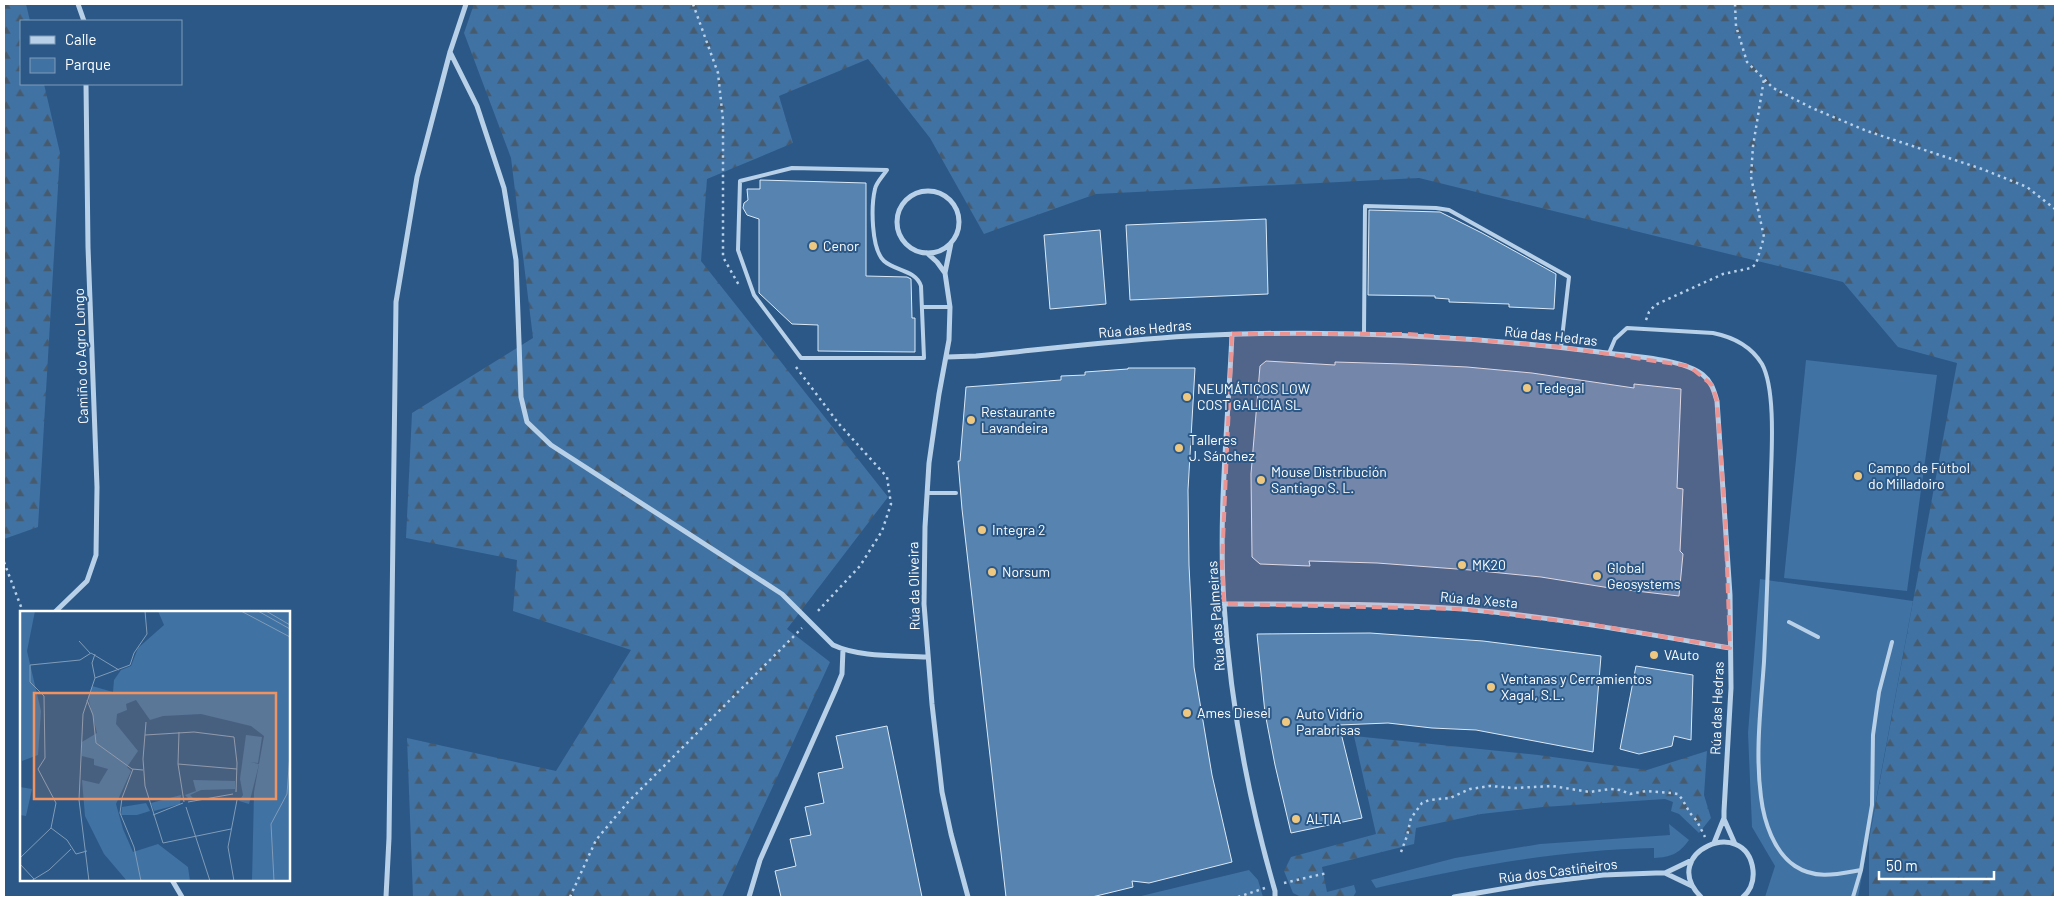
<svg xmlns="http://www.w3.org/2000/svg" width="2059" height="901" font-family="Barlow,sans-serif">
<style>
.green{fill:#4072a3}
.forest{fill:url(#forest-firs)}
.building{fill:#5783b0;stroke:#dbe9f6}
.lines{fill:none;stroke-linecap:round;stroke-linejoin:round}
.path{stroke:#b8d0e8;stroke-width:2.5;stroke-dasharray:2.5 4;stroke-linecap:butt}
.lane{stroke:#b8d0e8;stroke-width:4}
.street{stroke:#b8d0e8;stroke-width:5}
.marked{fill:#ea9494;fill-opacity:0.2;stroke:#ea9494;stroke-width:4;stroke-dasharray:10 6;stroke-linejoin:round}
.poi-dot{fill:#eec880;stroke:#2b5887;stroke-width:2}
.labels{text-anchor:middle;stroke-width:4;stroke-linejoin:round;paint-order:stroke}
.poi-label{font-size:14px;fill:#fff;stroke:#2b5887;text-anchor:start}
.street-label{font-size:14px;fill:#fff;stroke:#2b5887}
.inset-road{fill:none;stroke:#809bb7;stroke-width:1}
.view{fill:#f09361;fill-opacity:0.15;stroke:#f09361;stroke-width:2.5}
.inset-edge{fill:none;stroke:#fff;stroke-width:2.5}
</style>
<defs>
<pattern id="forest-firs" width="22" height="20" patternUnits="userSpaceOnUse" patternTransform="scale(1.25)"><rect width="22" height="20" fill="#4072a3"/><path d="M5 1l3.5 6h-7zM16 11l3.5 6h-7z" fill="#475b6f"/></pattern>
</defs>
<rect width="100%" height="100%" fill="#2b5887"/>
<!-- green -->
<path class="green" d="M1806,360L1937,375L1907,591L1784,578Z
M1760,579L1913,601L1858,897H1765L1775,866L1752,827L1748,733Z
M1669,824L1689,840C1679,854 1671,857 1654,858V848C1559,850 1468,867 1376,888L1371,880L1455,858L1540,844L1670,835Z
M1249,870L1258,880L1263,897H1137Z"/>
<!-- forest -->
<path class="forest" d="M4,4H26L30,21H21V84H44L60,153L38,527L4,539Z
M474,4H2055V897H1869V840L1957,363L1898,347L1843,282L1419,178L1096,194L984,234L930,138L868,59L779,96L793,143L707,179L701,261L888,497L787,629L830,662L722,897H413L407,738L556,771L631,650L513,611L517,560L406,538L412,413L533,338L511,158L464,33Z
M1354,736L1538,755L1647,770L1707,751L1704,795L1711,818L1699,833L1679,814L1671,811L1673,802L1665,799L1543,807L1481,814L1416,828L1414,844L1322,867L1327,892L1354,885L1356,892L1353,897H1301L1293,893L1284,871L1291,857L1376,834Z"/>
<!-- building -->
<path class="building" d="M760,180L866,183V276L907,277L911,279L912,318H915V352L818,351V325L792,324L759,293V219L747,215L743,208L744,203L748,200L747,189H760Z
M1369,210L1440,212L1482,233L1556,274L1554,309L1509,307V304L1449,302V299L1435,298V296L1368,295Z
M1266,219L1268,294L1130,300L1126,225Z
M1100,230L1106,304L1050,309L1044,235Z
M1266,361L1335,365V362L1404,364L1467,367L1532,373L1634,388V384L1681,389L1677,488L1683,489L1680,551L1683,554L1679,596L1610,588L1541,577L1470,570L1377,563L1309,561L1310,566L1260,564L1252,557L1251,474L1260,366Z
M1128,368H1195L1188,490L1189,565L1194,667L1212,775L1232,862L1149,883L1132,881L1133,887L1092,897H1006L962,509L958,461H960L966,387L1061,380V376L1085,375V372L1128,369Z
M1370,633L1483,641L1601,656L1593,752L1476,730L1432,728L1388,723L1339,725L1362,818L1291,833L1275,765L1265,713L1257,634Z
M1636,666L1693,675L1691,740L1674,736L1672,746L1639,754L1620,749Z
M887,726L922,897H781L775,871L796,866L790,839L811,835L805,807L824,803L818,773L843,768L836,736Z"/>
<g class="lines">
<!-- path -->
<path class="path" d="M693,4L718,73L723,120V257L740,287
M1735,4L1736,26L1747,62L1773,88L1812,108L1867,131L1982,169L2027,187L2055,209
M1646,320L1649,312L1655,305L1723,274L1751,268L1756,264L1764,237L1751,177L1753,146L1764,79
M796,367L839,424L887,477L891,504L882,531L860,566L816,613
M4,562L23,612
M1401,852L1407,836L1411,818L1422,803L1429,800L1450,798L1470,789L1490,786L1515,788L1552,786L1590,792L1610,789L1620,790L1630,794L1646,791L1672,793L1678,794L1682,799L1690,813L1697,821L1705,837
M1284,883L1327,873
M570,897L596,840L628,802L802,628
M1238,897L1265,888"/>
<!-- lane -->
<path class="lane" d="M792,168L887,170C883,176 876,183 875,189C871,206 871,249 884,261C895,271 916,270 921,286L924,358H801L754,295L738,250L740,181Z
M923,307H950
M1364,333L1365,206L1436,208L1449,210L1569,277L1561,347
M1609,353L1615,339L1627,328L1713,333C1733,337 1751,346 1762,364C1775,388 1772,445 1771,473C1769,536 1767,599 1764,662C1761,706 1755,752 1761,797C1764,822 1774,852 1795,866C1816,880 1838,874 1861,870
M927,493H956
M1789,622L1818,637
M1853,897L1861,870L1872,805L1873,735L1879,692L1892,642"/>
<!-- street -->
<path class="street" d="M78,4L84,21
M450,52L477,106L504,188L516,260L521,397L527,422L551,445L782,594L833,645C861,658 897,655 928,657
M897 222a31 31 0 1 1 62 0a31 31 0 1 1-62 0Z
M951,243L945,273L950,307L949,340L939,394L929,463L925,527L924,604L932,704L942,792L951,834L968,897
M927,253L937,262L945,273
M1232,334C1228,424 1218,514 1224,604C1230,700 1248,798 1275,891V897
M947,357L976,356C1047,349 1119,340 1190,336C1327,329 1463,335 1599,352C1626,356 1683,358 1703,375C1712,382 1714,391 1717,401L1730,595L1731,688L1724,811V818L1714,843
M1224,604C1304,604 1383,603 1463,609C1553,617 1641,633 1730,648
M55,612L87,581L96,555L97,487L88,247L86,84
M1724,819L1735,844
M1665,873L1692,860
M172,880L182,897
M386,897L389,838L396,302L417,177L450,52L466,4
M749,897L760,860L835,691L842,674L843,649
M1454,897L1536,883L1603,875L1656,873H1665L1692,886
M1701,897C1657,853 1746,814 1753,870C1754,880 1751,890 1743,897"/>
</g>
<!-- marked area -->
<path class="marked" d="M1232,334H1408L1561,347L1689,366L1712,385L1717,401L1725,513L1730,648L1594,625L1462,609L1224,604L1222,564Z"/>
<!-- markers -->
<g class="poi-dot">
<circle cx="813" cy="246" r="5"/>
<circle cx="1527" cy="388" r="5"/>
<circle cx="1187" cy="397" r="5"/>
<circle cx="971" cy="420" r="5"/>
<circle cx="1179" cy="448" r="5"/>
<circle cx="1858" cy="476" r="5"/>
<circle cx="1261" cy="480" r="5"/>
<circle cx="982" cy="530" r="5"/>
<circle cx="1462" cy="565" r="5"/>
<circle cx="992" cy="572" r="5"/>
<circle cx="1597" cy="576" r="5"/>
<circle cx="1654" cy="655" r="5"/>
<circle cx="1491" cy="687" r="5"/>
<circle cx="1187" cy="713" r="5"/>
<circle cx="1286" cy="722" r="5"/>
<circle cx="1296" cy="819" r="5"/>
</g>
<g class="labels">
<!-- poi labels -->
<g class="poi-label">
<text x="823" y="251">Cenor</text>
<text x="1537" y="393">Tedegal</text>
<text x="1197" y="394">NEUMÁTICOS LOW<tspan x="1197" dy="16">COST GALICIA SL</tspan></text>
<text x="981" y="417">Restaurante<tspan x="981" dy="16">Lavandeira</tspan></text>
<text x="1189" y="445">Talleres<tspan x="1189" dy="16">J. Sánchez</tspan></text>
<text x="1868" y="473">Campo de Fútbol<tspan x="1868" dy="16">do Milladoiro</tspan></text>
<text x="1271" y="477">Mouse Distribución<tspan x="1271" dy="16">Santiago S. L.</tspan></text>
<text x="992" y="535">Integra 2</text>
<text x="1472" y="570">MK20</text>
<text x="1607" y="573">Global<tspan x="1607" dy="16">Geosystems</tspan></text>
<text x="1002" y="577">Norsum</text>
<text x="1664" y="660">VAuto</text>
<text x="1501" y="684">Ventanas y Cerramientos<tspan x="1501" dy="16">Xagal, S.L.</tspan></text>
<text x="1197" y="718">Ames Diesel</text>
<text x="1296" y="719">Auto Vidrio<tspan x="1296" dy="16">Parabrisas</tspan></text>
<text x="1306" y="824">ALTIA</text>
</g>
<!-- street labels -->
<g class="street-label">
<text transform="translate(1145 329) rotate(-5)" y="5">Rúa das Hedras</text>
<text transform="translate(1551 336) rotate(6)" y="5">Rúa das Hedras</text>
<text transform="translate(81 356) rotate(-92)" y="5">Camiño do Agro Longo</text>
<text transform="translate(914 586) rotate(-91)" y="5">Rúa da Oliveira</text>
<text transform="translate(1479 600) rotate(5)" y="5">Rúa da Xesta</text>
<text transform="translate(1216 616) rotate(-94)" y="5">Rúa das Palmeiras</text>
<text transform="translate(1717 708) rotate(-88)" y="5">Rúa das Hedras</text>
<text transform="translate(1558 871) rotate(-7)" y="5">Rúa dos Castiñeiros</text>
</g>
</g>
<!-- overview -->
<g transform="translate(20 611)">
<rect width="270" height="270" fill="#2b5887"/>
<path d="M226,124L242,126L238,152L230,151L239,153L229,193L219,190L223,184L220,168ZM0,176L12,178L6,205L0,204ZM161,184L160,193L134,200L131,192ZM126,192L130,200L117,204H101L102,196Z" fill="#4072a3"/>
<path d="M0,0H15L7,40L21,100L18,144L2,150ZM138,0H270V270H232L234,181L244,125L231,115L181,103L143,105L130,109L116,89L106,93L107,99L97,103L96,113L118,140L107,156L111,160L96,193L103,218L113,241L138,233L168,256L170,270H107L84,243L65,205L62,169L79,173L88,158L74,154V148L62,145V131L77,122L68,86L72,75L93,81L94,69L101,59L111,55L118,37L144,14ZM173,169L215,170V178L181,179L170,184L173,187L170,189L165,184L176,180Z" fill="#4072a3"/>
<path class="inset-road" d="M221,0L270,26M238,0L270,18M246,0L270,14M59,30L70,42M75,43L72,52L75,67M67,89L73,104L76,132L112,158L123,159M126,111L123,148L125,175L143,232L211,218M159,121L158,153L164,191M125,124L174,121L214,126L217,152L216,181M158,153L217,158M113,158L102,187L100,202L114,236L121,270M168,191L213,183M166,196L190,270M133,204L163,192M31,217L47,229L56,243L67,240M0,247L31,217L36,192L18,158L25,147L24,85L10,71V54L60,49L71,42L99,59M0,253L14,268M11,270L29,259L51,238M69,270L59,189L63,103L75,67L110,54L114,42L127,23L125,0M214,270L208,236L217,189M254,270L251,213L267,183L270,143"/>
<path class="view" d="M14,82H256V188H14Z"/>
<rect width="270" height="270" class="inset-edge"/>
</g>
<!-- border -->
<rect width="2059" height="901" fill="none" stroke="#ffffff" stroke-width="10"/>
<!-- legend -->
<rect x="20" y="20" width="162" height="65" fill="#2b5887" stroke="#809bb7"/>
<rect x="30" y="36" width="25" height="8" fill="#b8d0e8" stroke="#809bb7"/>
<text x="65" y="45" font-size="15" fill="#ffffff">Calle</text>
<rect x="30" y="58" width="25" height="15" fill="#4072a3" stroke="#809bb7"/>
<text x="65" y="70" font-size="15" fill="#ffffff">Parque</text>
<!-- scale -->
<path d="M1879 871v8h115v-8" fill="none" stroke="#ffffff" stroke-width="2.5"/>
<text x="1886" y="871" font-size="15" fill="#ffffff" stroke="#2b5887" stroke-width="4" paint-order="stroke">50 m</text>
</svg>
